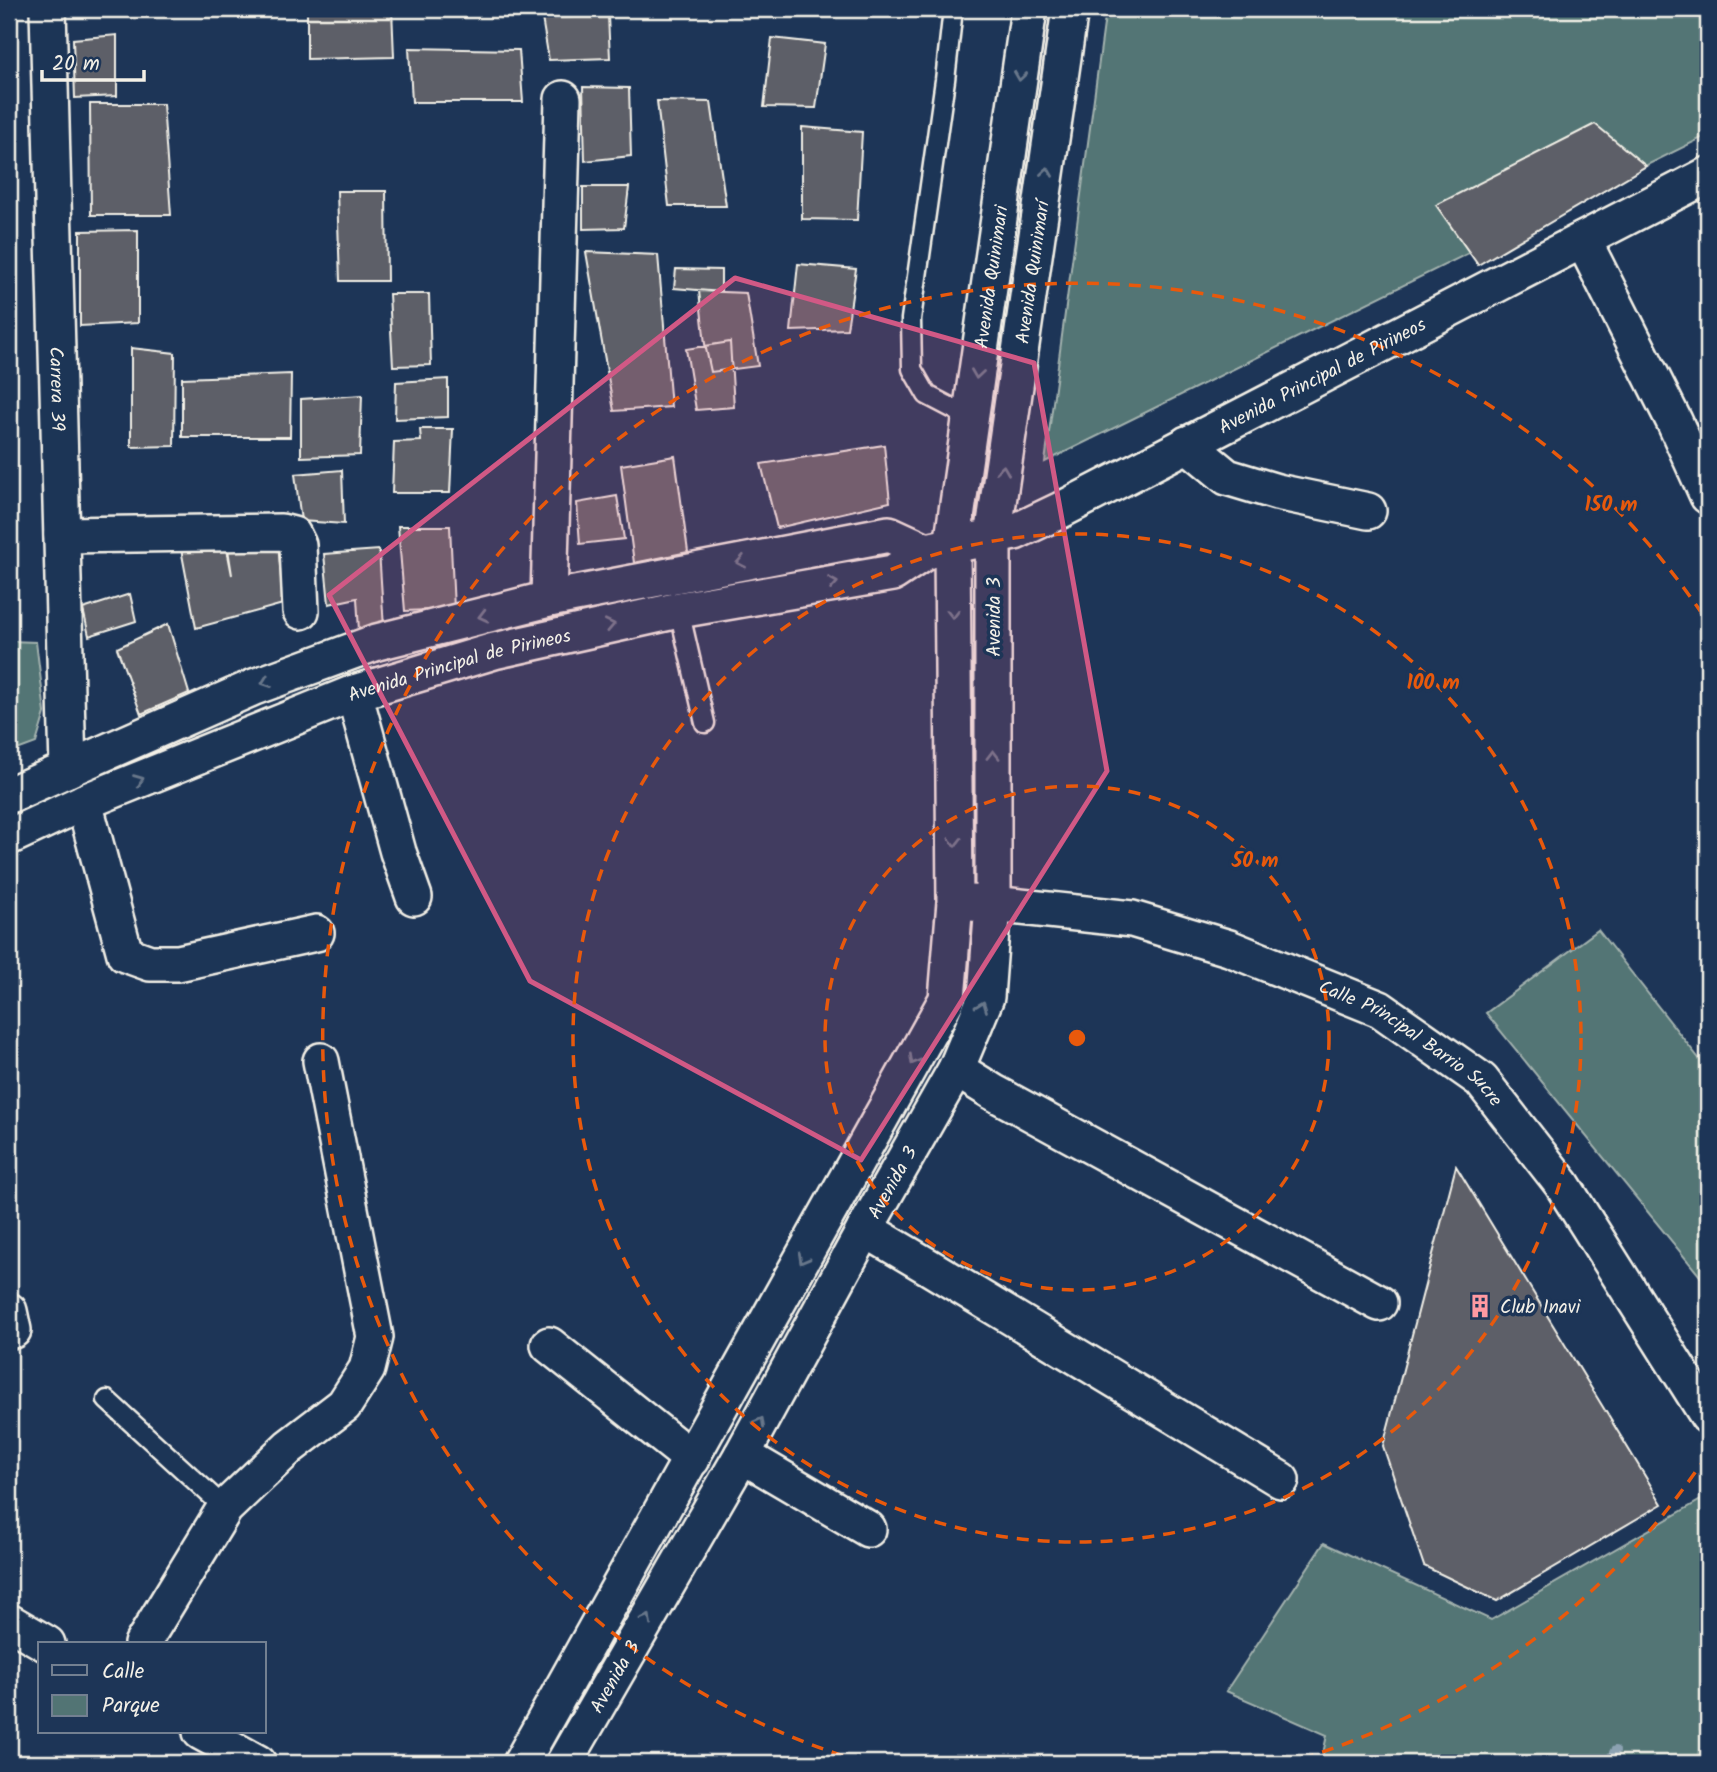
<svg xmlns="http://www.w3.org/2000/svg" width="1717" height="1772" font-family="Kalam,sans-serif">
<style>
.green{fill:#527474;stroke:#a3b2ae;stroke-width:2}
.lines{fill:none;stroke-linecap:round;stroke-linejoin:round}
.stream{stroke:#8ca2b2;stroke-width:10}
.building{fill:#5d5f68;stroke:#f4f1e8;stroke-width:2}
.service-casing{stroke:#f4f1e8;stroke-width:23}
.minor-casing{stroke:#f4f1e8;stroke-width:40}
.service{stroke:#1d3557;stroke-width:18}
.minor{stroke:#1d3557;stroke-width:35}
.oneway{stroke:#68778a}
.marked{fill:#d15985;fill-opacity:0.2;stroke:#d15985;stroke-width:5;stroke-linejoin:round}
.ring{fill:none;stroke:#e8590c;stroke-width:3.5;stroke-dasharray:12 9}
.labels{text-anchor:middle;stroke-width:7;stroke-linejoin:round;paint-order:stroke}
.street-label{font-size:19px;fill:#f4f1e8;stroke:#1d3557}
.poi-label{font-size:19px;fill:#f4f1e8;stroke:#1d3557;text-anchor:start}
.centre{fill:#e8590c;stroke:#1d3557;stroke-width:3.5}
.ring-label{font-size:21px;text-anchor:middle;font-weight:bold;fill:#e8590c;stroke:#1d3557;stroke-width:7;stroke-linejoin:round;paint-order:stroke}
</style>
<rect width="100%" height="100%" fill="#1d3557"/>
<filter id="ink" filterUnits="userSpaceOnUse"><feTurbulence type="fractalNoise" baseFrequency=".0143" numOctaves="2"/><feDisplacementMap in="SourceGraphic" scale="14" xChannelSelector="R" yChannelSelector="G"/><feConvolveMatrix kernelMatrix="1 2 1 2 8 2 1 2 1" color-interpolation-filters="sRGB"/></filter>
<g filter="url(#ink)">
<!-- green -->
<path class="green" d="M1106,9H1708V135L1045,462Z
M9,641L36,642L45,713L36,743L9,753Z
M1598,930L1708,1070V1286L1486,1013Z
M1708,1496V1763H1321L1327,1735L1226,1691L1324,1543L1491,1620Z"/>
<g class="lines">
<!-- stream -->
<path class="stream" d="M1609,1763L1615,1751"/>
</g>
<!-- building -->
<path class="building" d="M307,9H392L394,57L307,59Z
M608,16L610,58L549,60L542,18Z
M117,35V96L75,98L73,39Z
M772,38L825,44L816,108L764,107Z
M409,48L519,50L523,102H412Z
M583,87L629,88L631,156L585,161Z
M657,101L711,102L726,206H669Z
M90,104H163L171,215H91Z
M1595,124L1646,166L1478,265L1436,205Z
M802,127L862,132L857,220L802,219Z
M583,187H629L624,228L583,229Z
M337,191H386L387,281H340Z
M138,230V323L80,326V231Z
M586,252L658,255L671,407L614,411Z
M798,264L856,269L847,329L791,331Z
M676,269L721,270V292L674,288Z
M699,291L746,293L758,366L711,372L705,344Z
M389,294H429L431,365L393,366Z
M730,342L734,407L696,410L686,349Z
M131,348L175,353L174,446L131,447Z
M291,374L290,437H182V378Z
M448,379V417L395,419L396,382Z
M362,395L360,455L301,457V399Z
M420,429H453L450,493H392L394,442L421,441Z
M884,445L890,502L777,528L761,464Z
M675,456L688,552L634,563L621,465Z
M342,470L344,524L301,521L295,474Z
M617,496L624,539L580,544L577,503Z
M398,526H450L454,609L405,611Z
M225,539L232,575L228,549L278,542L283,604L196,628L181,549Z
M379,550L384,628L359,631L357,598L329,604L324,554Z
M130,594L136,621L89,636L83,609Z
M168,624L189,693L141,714L117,648Z
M1456,1166L1662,1504L1497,1601L1424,1566L1383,1446Z"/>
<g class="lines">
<!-- service casing -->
<g class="service-casing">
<path id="service" d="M953,9L945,80L911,319L912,369L927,395L971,418
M679,610L705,723
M107,1400L225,1508"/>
</g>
<!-- minor casing -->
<g class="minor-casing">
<g id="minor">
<path id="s1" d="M48,9L68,769"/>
<path d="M1583,240L1674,421L1708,496"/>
<path d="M1187,444L1227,477L1277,492L1368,511"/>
<path d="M62,535L281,532L293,535L298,545L301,611"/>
<path d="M549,599L563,99"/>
<path d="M354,693L398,852L414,897"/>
<path d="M9,795L254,687L377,642L549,599L889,534L926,551"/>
<path d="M84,802L125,954L150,963H178L316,933"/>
<path id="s2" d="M9,837L84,802L354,693L494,651L679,610L893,573L926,551L1015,532L1061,510L1708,175"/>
<path id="s3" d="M969,903L993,904L1132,919L1229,948L1380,1009L1481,1080L1562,1184L1708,1416"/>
<path d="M956,1069L993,1092L1379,1303"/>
<path d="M865,1229L929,1267L1281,1480"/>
<path d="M9,1311L13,1330"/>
<path d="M549,1345L692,1459"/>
<path d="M742,1455L868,1529"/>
<path d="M9,1622L47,1644"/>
<path d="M142,1644L225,1508L289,1447L344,1405L367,1369L375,1337L321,1061"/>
<path d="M201,1732L258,1763"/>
<path id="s4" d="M521,1763L947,999L955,902L952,546L1029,9"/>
<path id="s5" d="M564,1763L742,1455L865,1229L956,1069L986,997L993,904V537L1070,9"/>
</g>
</g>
<!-- service -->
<use href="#service" class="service"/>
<!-- minor -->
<use href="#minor" class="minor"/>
</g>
<!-- one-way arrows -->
<defs><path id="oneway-chevron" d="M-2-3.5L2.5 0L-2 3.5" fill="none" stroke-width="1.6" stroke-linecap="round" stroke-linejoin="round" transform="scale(1.75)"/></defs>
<g class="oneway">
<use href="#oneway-chevron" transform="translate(1020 76) rotate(98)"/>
<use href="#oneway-chevron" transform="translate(1047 172) rotate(-82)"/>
<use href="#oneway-chevron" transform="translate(977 374) rotate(98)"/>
<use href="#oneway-chevron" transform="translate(1003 470) rotate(-82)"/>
<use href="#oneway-chevron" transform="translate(741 562) rotate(169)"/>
<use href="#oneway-chevron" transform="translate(833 583) rotate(-10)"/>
<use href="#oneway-chevron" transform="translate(953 614) rotate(90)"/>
<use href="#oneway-chevron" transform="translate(483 616) rotate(166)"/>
<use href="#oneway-chevron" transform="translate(610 625) rotate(-12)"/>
<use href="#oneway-chevron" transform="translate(266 682) rotate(160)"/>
<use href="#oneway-chevron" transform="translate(993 755) rotate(-90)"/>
<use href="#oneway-chevron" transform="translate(139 780) rotate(-22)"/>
<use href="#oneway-chevron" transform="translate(955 842) rotate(90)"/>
<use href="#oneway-chevron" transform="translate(982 1006) rotate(-69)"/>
<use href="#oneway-chevron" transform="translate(914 1060) rotate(119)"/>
<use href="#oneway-chevron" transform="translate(803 1259) rotate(119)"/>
<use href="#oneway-chevron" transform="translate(760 1422) rotate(-61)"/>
<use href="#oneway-chevron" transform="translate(647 1619) rotate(-60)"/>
</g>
</g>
<!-- marked area -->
<path class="marked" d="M735,278L1034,363L1107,771L861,1160L530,981L329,595Z"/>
<!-- distance rings -->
<g class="ring">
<circle cx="1077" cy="1038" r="252"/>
<circle cx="1077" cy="1038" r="504"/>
<path d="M1707 1455A755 755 0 0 1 1291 1762M863 1762A755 755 0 1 1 1707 621"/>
</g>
<!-- icons -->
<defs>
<g id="building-bare" transform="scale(1.89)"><path d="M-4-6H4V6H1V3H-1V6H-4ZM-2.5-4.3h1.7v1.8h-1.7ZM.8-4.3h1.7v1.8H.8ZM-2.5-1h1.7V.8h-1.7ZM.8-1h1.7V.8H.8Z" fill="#ff9aa2" stroke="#1d3557" stroke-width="2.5" paint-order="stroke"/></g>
</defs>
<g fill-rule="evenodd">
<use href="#building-bare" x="1480" y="1306"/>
</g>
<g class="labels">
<!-- street labels -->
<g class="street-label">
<text dy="7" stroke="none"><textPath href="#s5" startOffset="1603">Avenida Quinimarí</textPath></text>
<text dy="7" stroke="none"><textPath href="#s4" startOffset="1600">Avenida Quinimari</textPath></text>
<text dy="7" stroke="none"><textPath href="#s2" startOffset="1402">Avenida Principal de Pirineos</textPath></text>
<text dy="7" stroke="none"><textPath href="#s1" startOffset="380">Carrera 39</textPath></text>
<text transform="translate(993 617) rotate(-90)" y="7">Avenida 3</text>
<text dy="7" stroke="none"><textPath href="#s2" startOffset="483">Avenida Principal de Pirineos</textPath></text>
<text dy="7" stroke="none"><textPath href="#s3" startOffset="472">Calle Principal Barrio Sucre</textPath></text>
<text dy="7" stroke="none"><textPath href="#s5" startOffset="667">Avenida 3</textPath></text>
<text dy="7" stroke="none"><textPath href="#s5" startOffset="100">Avenida 3</textPath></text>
</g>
<!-- poi labels -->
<g class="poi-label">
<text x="1500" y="1313">Club Inavi</text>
</g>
</g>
<circle cx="1077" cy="1038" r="10" class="centre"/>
<g class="ring-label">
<text x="1611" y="511">150 m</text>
<text x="1433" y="689">100 m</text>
<text x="1255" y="867">50 m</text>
</g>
<!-- margin -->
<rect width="1717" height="1772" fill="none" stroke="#1d3557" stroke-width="35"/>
<rect x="18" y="18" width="1682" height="1737" fill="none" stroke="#f4f1e8" stroke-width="2.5" filter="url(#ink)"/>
<!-- legend -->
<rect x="38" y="1642" width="228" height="91" fill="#1d3557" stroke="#738091" stroke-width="2"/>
<rect x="52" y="1665" width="35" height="10" fill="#1d3557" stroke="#738091" stroke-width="2"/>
<text x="102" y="1678" font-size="21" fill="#f4f1e8">Calle</text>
<rect x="52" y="1695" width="35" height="21" fill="#527474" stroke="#738091" stroke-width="2"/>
<text x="102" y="1712" font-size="21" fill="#f4f1e8">Parque</text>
<!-- scale -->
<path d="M42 70v10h102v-10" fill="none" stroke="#f4f1e8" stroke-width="3.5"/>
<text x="52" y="70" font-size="21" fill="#f4f1e8" stroke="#1d3557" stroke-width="5" paint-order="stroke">20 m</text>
</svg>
